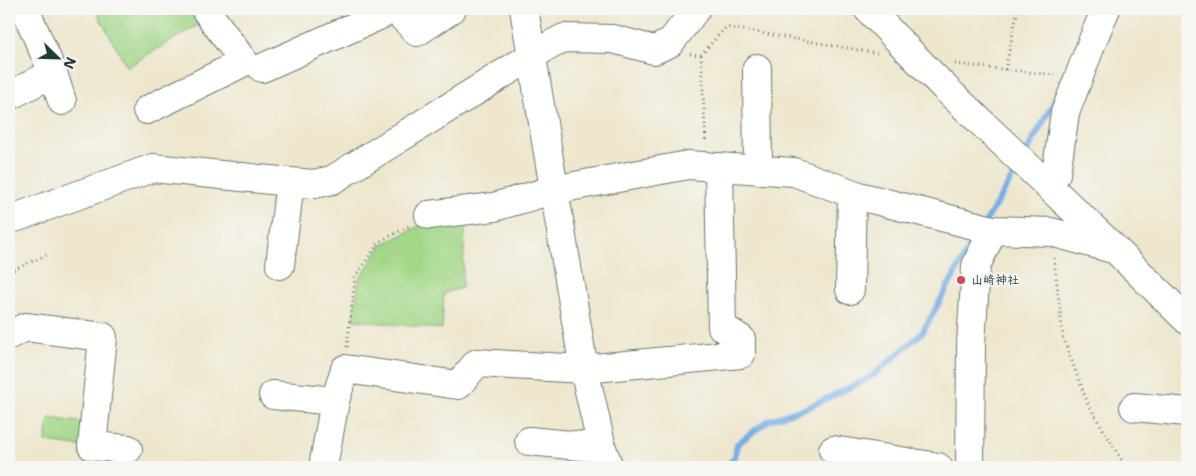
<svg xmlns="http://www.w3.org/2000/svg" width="1196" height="476" font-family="'Shantell Sans','Klee One',sans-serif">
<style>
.green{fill:#a3d788;stroke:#618a5e}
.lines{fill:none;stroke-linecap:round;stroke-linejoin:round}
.stream{stroke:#72afe4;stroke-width:6}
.minor-casing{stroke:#67786a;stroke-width:30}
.path{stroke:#67786a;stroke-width:3;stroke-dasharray:1 4;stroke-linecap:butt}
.minor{stroke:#fff;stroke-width:28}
.poi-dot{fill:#d1495b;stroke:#f6f6f2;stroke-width:2}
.labels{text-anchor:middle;stroke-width:4;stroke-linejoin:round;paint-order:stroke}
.poi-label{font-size:12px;font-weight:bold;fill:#1f3d34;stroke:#f6f6f2;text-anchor:start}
</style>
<rect width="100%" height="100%" fill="#f6f6f2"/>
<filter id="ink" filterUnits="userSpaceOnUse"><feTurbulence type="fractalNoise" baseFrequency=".02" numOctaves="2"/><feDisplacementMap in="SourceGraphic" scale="10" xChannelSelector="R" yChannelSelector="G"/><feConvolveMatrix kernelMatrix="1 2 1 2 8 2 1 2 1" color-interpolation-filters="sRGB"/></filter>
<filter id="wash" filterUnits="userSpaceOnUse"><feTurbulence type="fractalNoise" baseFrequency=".0096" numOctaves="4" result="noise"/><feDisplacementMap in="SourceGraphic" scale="20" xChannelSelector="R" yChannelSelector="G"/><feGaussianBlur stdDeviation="1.12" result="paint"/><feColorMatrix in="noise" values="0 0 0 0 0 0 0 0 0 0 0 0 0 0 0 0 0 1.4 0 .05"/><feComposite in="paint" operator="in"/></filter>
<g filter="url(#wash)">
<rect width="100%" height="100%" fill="#eee7ce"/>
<!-- green -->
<path class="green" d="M95,9H186L198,25L127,67Z
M466,215L462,288L444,293L442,329L353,320L359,279L382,245L429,221Z
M49,418L87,423L84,447L46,442Z"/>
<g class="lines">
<!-- stream -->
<path class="stream" d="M1025,155L1059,93
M986,221L1018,168
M9,466L14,467
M726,467L735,457L737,444L769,420L809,407L871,377L922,333L975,238"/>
</g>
</g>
<g filter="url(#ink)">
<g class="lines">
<!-- minor casing -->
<g class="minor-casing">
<path id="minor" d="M395,9L417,32L452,9
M524,9L584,369L602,448L609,467
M868,9L945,88L1117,251L1187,320
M262,68L394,9
M757,68L758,170
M53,73L62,101
M9,96L53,73L25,9
M147,110L244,62L205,9
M1048,186L1056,174L1065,113L1096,32L1106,9
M429,215L494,207L553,190L688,165L794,172L859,196L993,230
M9,220L153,168L290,182L314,184L332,180L543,49L564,38L613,39L654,50L670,43L696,9
M280,265L290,182
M850,290L852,194
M9,335L26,327L103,337L92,446L128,449
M273,395L335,401
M1134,407L1187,412
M529,441L602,448
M833,450L938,467
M323,467L335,401L345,369L458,385L477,363L584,369L741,354V339L722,327L719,167
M970,467L971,344L976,266L993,230L1051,232L1113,249"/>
</g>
<!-- path -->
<path class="path" d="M690,54L701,55L706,143
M701,55L726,27L877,53
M955,64L1055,75
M1005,70L1018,9
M1054,258L1063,337L1088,404L1126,467
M9,272L46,255
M347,347L355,277L379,242L409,226"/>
<!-- minor -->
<use href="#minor" class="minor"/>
</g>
</g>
<!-- markers -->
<circle class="poi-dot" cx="961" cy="280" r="5"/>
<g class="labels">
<!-- poi labels -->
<g class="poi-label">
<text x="971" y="284">山﨑神社</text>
</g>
</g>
<!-- margin -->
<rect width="1196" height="476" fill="none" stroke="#f6f6f2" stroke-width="30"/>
<!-- north arrow -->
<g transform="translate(58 58) rotate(113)" stroke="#f6f6f2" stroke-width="4" paint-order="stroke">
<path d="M0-4L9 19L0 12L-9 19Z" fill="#1f3d34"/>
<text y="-8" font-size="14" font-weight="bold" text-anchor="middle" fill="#1f3d34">N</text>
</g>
</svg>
